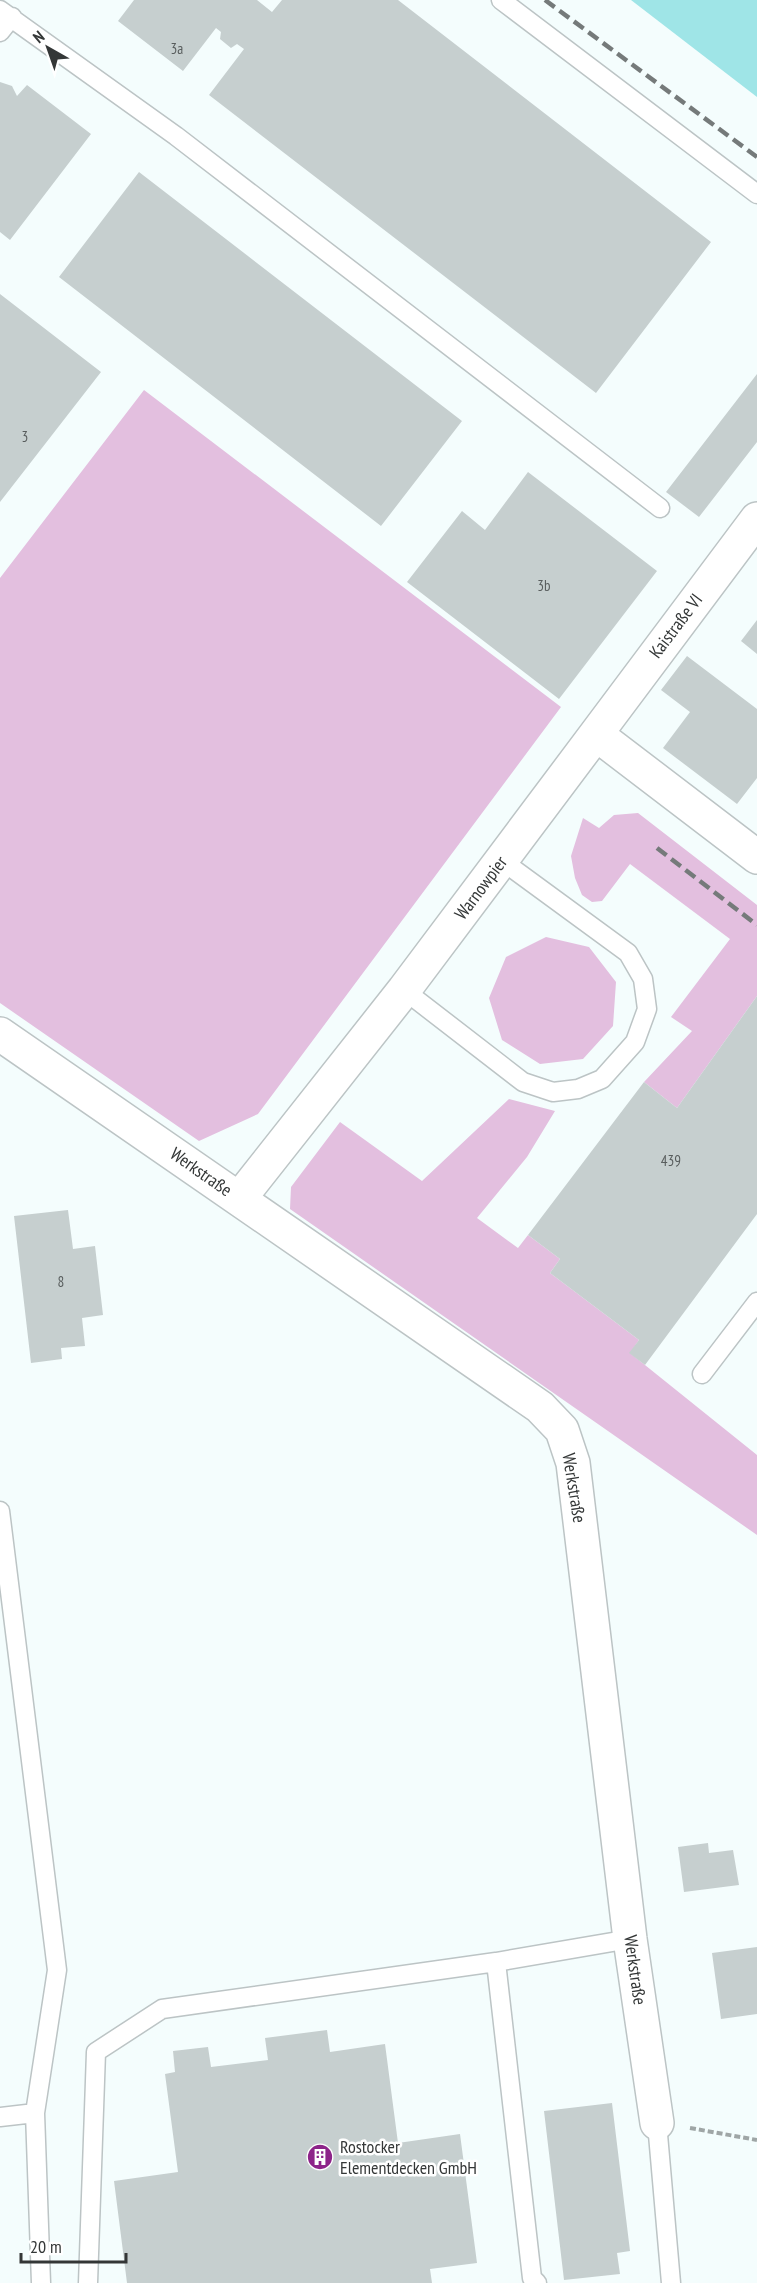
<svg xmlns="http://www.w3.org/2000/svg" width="757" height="2283" font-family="'PT Sans Narrow',sans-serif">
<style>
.green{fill:#e3bfdf}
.water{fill:#9fe5e7}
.building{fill:#c6cfcf}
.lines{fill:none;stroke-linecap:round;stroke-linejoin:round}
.lane-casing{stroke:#bcc4c5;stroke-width:21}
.street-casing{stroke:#bcc4c5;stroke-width:36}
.path{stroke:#9fa6a6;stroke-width:4;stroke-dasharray:6 3;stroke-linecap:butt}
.lane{stroke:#fff;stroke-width:18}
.street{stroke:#fff;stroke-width:33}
.rail{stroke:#757a7a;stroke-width:4.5;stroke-dasharray:12 6;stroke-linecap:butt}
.labels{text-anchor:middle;stroke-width:5;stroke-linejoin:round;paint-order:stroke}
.number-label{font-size:15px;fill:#585d5d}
.street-label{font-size:18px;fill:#343737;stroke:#fff}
.poi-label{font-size:18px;fill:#343737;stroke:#fff;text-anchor:start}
</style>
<rect width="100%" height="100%" fill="#f4fdfd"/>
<!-- green -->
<path class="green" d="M144,390L561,707L258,1114L199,1141L0,1003V578Z
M638,813L757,905V996L677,1108L644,1082L692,1031L671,1017L730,939L630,864L602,901L592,902L582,895L575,878L571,856L583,818L599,828L614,815Z
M546,937L589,947L616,982L613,1026L583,1059L540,1064L502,1040L489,998L506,957Z
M509,1099L555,1111L527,1157L477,1218L518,1248L528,1235L560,1259L550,1273L639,1340L630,1353L757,1455V1535L290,1209L291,1187L340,1122L422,1181Z"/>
<!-- water -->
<path class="water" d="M631,0H757V97Z"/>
<!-- building -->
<path class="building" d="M134,0H257L272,12L282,0H398L711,242L596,393L209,95L244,49L237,44L231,48L220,39L221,32L216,28L183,71L118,21Z
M0,82L12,86L17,96L27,85L91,134L10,240L0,232Z
M139,172L462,421L381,526L59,277Z
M0,294L101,372L0,502Z
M757,374V442L699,517L666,492Z
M528,472L657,571L559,699L407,582L462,511L485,530Z
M757,620V654L741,641Z
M687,656L757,709V778L737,804L663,748L690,712L661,690Z
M757,996V1214L645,1365L629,1353L639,1340L550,1273L560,1259L528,1235L644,1082L677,1108Z
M68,1210L73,1249L95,1246L103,1315L82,1318L85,1346L61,1348L62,1359L31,1363L14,1216Z
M708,1843L709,1853L733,1850L739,1885L684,1892L678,1847Z
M757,1947V2014L721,2019L712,1953Z
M327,2030L330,2052L385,2044L398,2143L460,2134L477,2263L430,2269L432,2283H127L114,2181L178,2172L165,2074L175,2072L173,2051L208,2047L211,2067L268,2060L265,2038Z
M612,2103L630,2251L617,2253L620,2274L564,2280L544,2111Z"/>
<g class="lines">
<!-- lane casing -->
<g class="lane-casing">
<path id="lane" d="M501,0L757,194
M0,10L176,136L660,508
M0,32L12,17
M404,990L523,1082L553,1092L578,1089L602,1079L635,1042L647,1009L643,979L628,953L501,860
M702,1374L757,1302
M0,1511L57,1970L35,2113L41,2283
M0,2117L35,2113
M657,2123L671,2283
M88,2283L96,2052L162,2009L496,1962
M537,2283L532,2278L496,1962L630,1939"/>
</g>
<!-- street casing -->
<g class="street-casing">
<path id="street" d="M596,734L757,519
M0,1034L540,1407L562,1430L573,1463L630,1939L657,2123
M239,1199L404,990L596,734L757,857"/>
</g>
<!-- path -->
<path class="path" d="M690,2128L757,2140"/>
<!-- lane -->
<use href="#lane" class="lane"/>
<!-- street -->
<use href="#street" class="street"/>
<!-- rail -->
<path class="rail" d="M545,0L757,157
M657,848L757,925"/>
</g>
<!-- icons -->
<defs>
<g id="building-disc" transform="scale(1.35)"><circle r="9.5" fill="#8d2489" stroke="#fff"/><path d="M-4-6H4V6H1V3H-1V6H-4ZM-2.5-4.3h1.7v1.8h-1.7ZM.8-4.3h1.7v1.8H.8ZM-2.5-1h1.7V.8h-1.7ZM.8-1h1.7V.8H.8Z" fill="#fff"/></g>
</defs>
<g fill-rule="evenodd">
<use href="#building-disc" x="320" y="2157"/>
</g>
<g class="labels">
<!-- number labels -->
<g class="number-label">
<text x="177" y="54">3a</text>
<text x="25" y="442">3</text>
<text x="544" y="591">3b</text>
<text x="671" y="1166">439</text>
<text x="61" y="1287">8</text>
</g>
<!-- street labels -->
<g class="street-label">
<text transform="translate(676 626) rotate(-53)" y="6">Kaistraße VI</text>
<text transform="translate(481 888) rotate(-53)" y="6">Warnowpier</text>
<text transform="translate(201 1172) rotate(35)" y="6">Werkstraße</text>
<text transform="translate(574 1488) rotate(81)" y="6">Werkstraße</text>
<text transform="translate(635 1970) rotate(82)" y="6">Werkstraße</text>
</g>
<!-- poi labels -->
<g class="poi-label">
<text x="340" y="2153">Rostocker<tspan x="340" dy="21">Elementdecken GmbH</tspan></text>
</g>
</g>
<!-- north arrow -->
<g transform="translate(48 48) rotate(320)" stroke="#ffffff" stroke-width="4.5" paint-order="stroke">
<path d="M0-4.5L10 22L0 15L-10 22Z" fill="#343737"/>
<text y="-9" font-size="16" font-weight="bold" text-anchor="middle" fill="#343737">N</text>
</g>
<!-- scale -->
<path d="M21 2253v9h105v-9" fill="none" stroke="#343737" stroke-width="3"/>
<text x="30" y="2253" font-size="18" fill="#343737" stroke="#ffffff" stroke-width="4.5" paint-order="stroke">20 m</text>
</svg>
